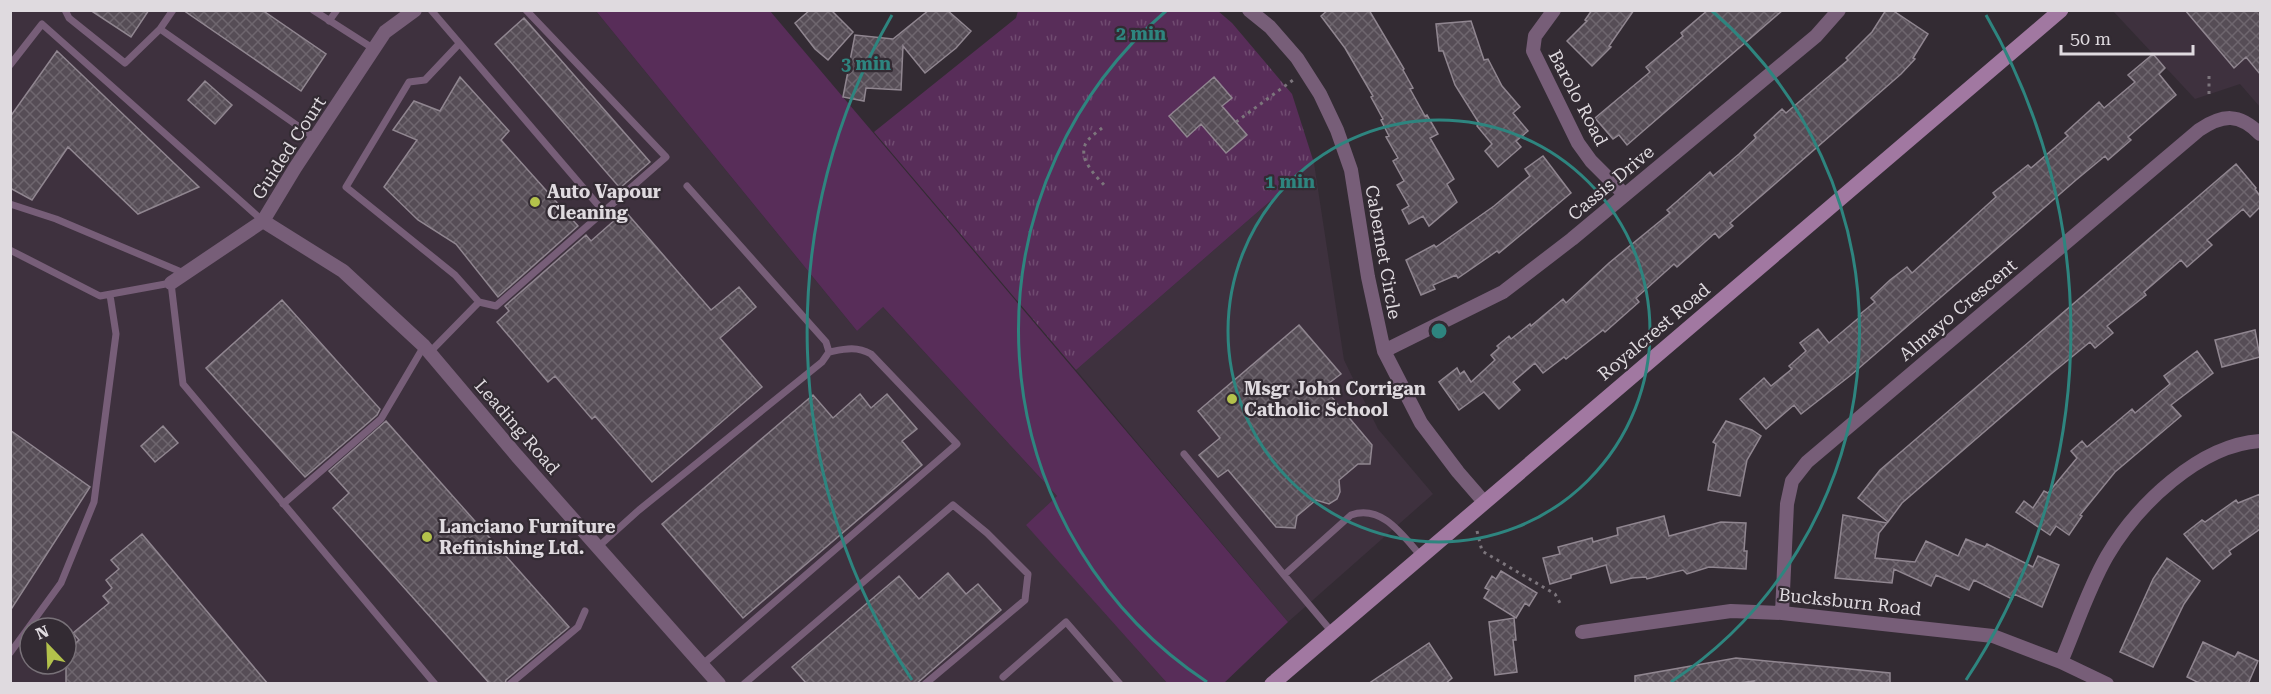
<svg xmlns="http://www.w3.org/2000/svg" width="2271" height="694" font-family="'Roboto Serif',serif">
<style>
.built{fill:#3e313e;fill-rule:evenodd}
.grass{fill:#582d59}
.park{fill:url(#park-tufts)}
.building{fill:url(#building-cross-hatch);stroke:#908690;stroke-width:1.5}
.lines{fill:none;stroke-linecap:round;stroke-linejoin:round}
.path{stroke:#7c757c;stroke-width:3;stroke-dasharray:3 4.5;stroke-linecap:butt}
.lane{stroke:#775e78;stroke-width:7}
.street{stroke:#775e78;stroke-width:14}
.secondary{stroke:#a178a1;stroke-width:15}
.ring{fill:none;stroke:#2e857f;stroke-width:3}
.poi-dot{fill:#b3c24b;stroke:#332b33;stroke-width:2}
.labels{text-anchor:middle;stroke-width:4.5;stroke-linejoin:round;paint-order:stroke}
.street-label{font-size:18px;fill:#dfdadf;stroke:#332b33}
.poi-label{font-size:18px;font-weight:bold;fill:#dfdadf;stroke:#332b33;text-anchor:start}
.centre{fill:#2e857f;stroke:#332b33;stroke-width:3}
.ring-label{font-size:18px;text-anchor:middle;font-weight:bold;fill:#2e857f;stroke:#332b33;stroke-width:4.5;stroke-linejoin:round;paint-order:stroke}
</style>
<defs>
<pattern id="park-tufts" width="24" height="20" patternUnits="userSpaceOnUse" patternTransform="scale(1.5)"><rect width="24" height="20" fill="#582d59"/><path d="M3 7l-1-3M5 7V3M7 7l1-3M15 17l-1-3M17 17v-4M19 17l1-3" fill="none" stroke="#704b70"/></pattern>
<pattern id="building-cross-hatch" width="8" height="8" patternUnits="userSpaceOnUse" patternTransform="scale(1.5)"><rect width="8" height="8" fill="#564d56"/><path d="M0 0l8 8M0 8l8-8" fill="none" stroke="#6e666e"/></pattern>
</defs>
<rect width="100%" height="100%" fill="#332b33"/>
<!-- built -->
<path class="built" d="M10,11H596L857,331L882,306L1057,496L1027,525L1167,683H11ZM30,628H66V664H30Z
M2113,11H2260V107L2240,84L2195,99Z
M1314,163L1344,360L1378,429L1433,494L1288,622L1076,370Z"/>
<!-- grass -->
<path class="grass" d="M596,11H770L1288,622L1224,683H1167L1026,525L1057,496L883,307L857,331Z"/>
<!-- park -->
<path class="park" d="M1018,11H1218L1232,23L1292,94L1314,163L1076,370L874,132L1016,18Z"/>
<!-- building -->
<path class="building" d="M90,10H149L131,37Z
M183,10H262L326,54L301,91Z
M810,10H831L853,32L828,60L815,49L795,23Z
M929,10H947L971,31L956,48L925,73L903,46L901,90L866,88L864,101L843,97L855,35L893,39Z
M1328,10H1369L1404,69L1403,70L1413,88L1410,89L1425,116L1427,115L1438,134L1430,138L1454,179L1447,184L1457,202L1429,226L1423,216L1409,224L1402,210L1409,206L1397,185L1404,181L1393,161L1398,158L1386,137L1389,136L1381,120L1383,119L1371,97L1373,96L1345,48L1321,16Z
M1592,10H1634L1609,46L1611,47L1592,66L1567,41L1587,21L1585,20Z
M1708,10H1783L1627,145L1619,135L1613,139L1595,118L1650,72L1646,67L1683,36L1681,33Z
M1886,10H1892L1928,34L1913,58L1915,59L1901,74L1730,223L1733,226L1719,238L1715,233L1677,267L1674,264L1636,298L1639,302L1605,332L1603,330L1566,359L1564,357L1543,373L1535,363L1513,382L1520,390L1499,409L1484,392L1459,410L1439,382L1457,368L1460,374L1464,371L1471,382L1495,360L1491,355L1499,348L1497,346L1509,336L1511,339L1530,324L1531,326L1563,299L1566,303L1609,263L1670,213L1667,210L1699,182L1710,172L1713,176L1739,154L1756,138L1754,135L1782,109L1786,113L1848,60L1846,58L1872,32Z
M2185,10H2260V74L2246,57L2234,68Z
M524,18L650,162L620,188L495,44Z
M1471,21L1484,60L1488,59L1502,86L1520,107L1513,113L1528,131L1516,141L1521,147L1498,167L1485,151L1492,144L1477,126L1479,123L1455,85L1443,51H1439L1436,24Z
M57,51L199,187L138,214L68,147L32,200L10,188V117Z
M2153,54L2165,68L2159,74L2176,95L2128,137L2131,140L2108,160L2105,156L2076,180L1851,375L1801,414L1794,405L1766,429L1740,399L1764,378L1771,386L1792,369L1789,366L1806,351L1800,343L1818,329L1829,343L1861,316L1859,315L1875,302L1871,298L1890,280L1907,267L1912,273L1996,197L1993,193L2028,165L2031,168L2068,136L2065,133L2099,102L2104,108L2135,82L2128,75Z
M460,77L509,131L501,140L578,226L498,297L456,244L418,220L384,187L417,140L393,130L414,101L440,111Z
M1214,77L1232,98L1222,106L1247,135L1226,153L1201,124L1187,137L1169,116Z
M205,81L232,105L215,124L188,100Z
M1543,156L1571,193L1499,253L1497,251L1458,278L1456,275L1433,285L1435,289L1421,295L1406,260L1434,245L1436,247L1494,206L1530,176L1525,169Z
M2236,164L2256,188L2255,189L2260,196V207L2250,217L2243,209L2207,240L2212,245L2187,267L2181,260L2144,292L2146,295L2107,326L2113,333L2095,348L2090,342L2051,374L1902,503L1888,522L1858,498L1880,470Z
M625,211L711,310L739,287L756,307L720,338L762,387L652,482L595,416L592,419L555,376L548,382L497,322L509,311L505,306L586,235L591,241Z
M282,300L380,409L377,415L305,477L206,368Z
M1299,325L1341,374L1325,386V389L1372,445L1370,464H1358L1339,480L1340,492L1337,499L1329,504L1316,500L1297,516L1295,528L1276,527L1228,470L1218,477L1199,455L1220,438L1198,411Z
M2255,330L2260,357L2222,367L2215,340Z
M2197,351L2213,373L2171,405L2181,416L2115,472L2080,515L2082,516L2069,535L2056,526L2050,535L2016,512L2024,501L2033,508L2044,491L2048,493L2077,458L2071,451L2082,441L2087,447L2132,409L2135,413L2170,384L2164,376Z
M860,394L871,408L887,394L917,429L902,441L922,465L743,618L662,524L813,395L833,418Z
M386,421L569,627L506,680L505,684H490L333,508L349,493L329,471Z
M1726,421L1752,430L1761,436L1747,460L1740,496L1708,490L1716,444L1713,442Z
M163,426L178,443L155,462L141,446Z
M10,430L90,487L10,611Z
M2260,494V529L2229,551L2231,554L2213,569L2184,534L2202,520L2205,522L2236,500L2238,503Z
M1843,515L1887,523L1879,533L1875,558L1915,562L1926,541L1958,556L1966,539L1985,547L1987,544L2033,567L2038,556L2059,565L2042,607L2014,594L2012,599L1974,580L1969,590L1936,575L1931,586L1894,569L1892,583L1835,578Z
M1664,516L1669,536L1721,522L1746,523L1744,551H1747L1746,569L1709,567L1687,574L1683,570L1647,579L1646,577L1632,578L1611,583L1606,565L1571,575V578L1550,584L1543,558L1560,554L1558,547L1592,538L1593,542L1618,535L1617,528Z
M142,534L268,684H66V652L79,640L73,633L109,603L103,596L112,588L106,580L119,569L111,560Z
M2167,558L2200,581L2184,604L2153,667L2120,652L2153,579Z
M1501,571L1537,593L1529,606L1525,603L1516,618L1484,598L1489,590L1485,588L1492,576L1496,579Z
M948,573L966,594L978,584L1001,610L916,684H807L792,667L899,576L919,599Z
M1514,618L1516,640H1513L1517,672L1495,675L1489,622Z
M2203,642L2235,657L2238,652L2258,661L2248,684H2201L2187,677Z
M1429,643L1452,678L1445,684H1368Z
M1736,658L1890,673V684H1753L1754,681L1734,684H1635V676Z"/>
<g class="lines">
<!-- path -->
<path class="path" d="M2209,76V98
M1236,122L1293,80
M1102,128C1097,132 1087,139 1085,145C1079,160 1096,176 1105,186
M1477,531L1482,551L1555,594L1560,603"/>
<!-- lane -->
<path class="lane" d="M65,10L69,18L125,63L160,29L173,10
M313,10L374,49
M431,10L604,212
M329,21L337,10
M160,29L315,138
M10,65L42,24L263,221
M10,204L56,219L186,274
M10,250L100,296L171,283L183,384L435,684
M479,302L496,306L666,157L526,10
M430,352L479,302L455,275L346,187L409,82L425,80L459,44
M1184,454L1284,575
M283,504L381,419L424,346
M598,547L639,510L822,362L829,352L826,342L687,186
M1332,632L1284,575L1351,515C1382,504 1403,536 1421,556
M10,653L61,583L94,502L116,334L110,295
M703,664L957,444L871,354C856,346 845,349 829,352
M1003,677L1066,622L1120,684
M510,684L578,627L585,611
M744,684L953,505L987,533L1028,574L1025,600L925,684"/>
<!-- street -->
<path class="street" d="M1249,10L1270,27L1297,58L1320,94L1337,130L1351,170L1368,277L1384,351L1421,423L1458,472L1484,502
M1554,10L1535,36L1533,51L1578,143L1591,161L1625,195
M263,221L343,271L424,346L517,456L719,684
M171,283L263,221L295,168L385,32L415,10
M1384,351L1503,292L1572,239L1816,36L1839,10
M1782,613L1787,504L1792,481L1807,462L2199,130C2223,114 2239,113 2260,134
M1582,632L1731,611L1782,613L1993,636L2061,662L2107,684
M2061,662C2076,627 2088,589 2107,556C2137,505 2199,445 2260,441"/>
<!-- secondary -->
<path class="secondary" d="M1272,684L2061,10"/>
</g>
<!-- distance rings -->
<g class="ring">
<circle cx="1439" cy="331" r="211"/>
<path d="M1207 682A421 421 0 0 1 1166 11M1712 11A421 421 0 0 1 1671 682"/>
<path d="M912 680A632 632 0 0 1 892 15M1986 15A632 632 0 0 1 1966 680"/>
</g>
<!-- markers -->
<g class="poi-dot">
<circle cx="535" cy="202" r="6"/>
<circle cx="1232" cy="399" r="6"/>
<circle cx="427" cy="537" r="6"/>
</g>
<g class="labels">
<!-- street labels -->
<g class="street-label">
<text transform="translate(1578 98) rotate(62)" y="6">Barolo Road</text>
<text transform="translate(289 148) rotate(-57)" y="6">Guided Court</text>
<text transform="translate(1611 183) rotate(-40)" y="6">Cassis Drive</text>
<text transform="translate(1383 252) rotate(80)" y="6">Cabernet Circle</text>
<text transform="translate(1958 310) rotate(-40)" y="6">Almayo Crescent</text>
<text transform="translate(1654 332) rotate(-40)" y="6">Royalcrest Road</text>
<text transform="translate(517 427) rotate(49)" y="6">Leading Road</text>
<text transform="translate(1850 602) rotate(6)" y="6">Bucksburn Road</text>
</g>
<!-- poi labels -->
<g class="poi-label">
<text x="547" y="198">Auto Vapour<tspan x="547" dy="21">Cleaning</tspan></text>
<text x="1244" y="395">Msgr John Corrigan<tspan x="1244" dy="21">Catholic School</tspan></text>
<text x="439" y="533">Lanciano Furniture<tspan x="439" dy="21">Refinishing Ltd.</tspan></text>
</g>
</g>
<circle cx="1439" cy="331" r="9" class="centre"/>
<g class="ring-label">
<text x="1141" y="40">2 min</text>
<text x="866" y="70">3 min</text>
<text x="1290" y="188">1 min</text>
</g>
<!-- border -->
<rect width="2271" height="694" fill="none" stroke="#dfdadf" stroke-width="24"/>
<!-- north arrow -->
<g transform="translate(48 646) rotate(337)"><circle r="28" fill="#332b33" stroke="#787178" stroke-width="1.5"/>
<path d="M0-4.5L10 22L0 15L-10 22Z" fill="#b3c24b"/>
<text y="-9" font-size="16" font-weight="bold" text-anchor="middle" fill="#dfdadf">N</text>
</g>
<!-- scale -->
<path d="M2061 45v9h132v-9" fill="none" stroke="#dfdadf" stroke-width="3"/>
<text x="2070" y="45" font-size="18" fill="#dfdadf" stroke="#332b33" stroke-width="4.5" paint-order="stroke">50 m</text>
</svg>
